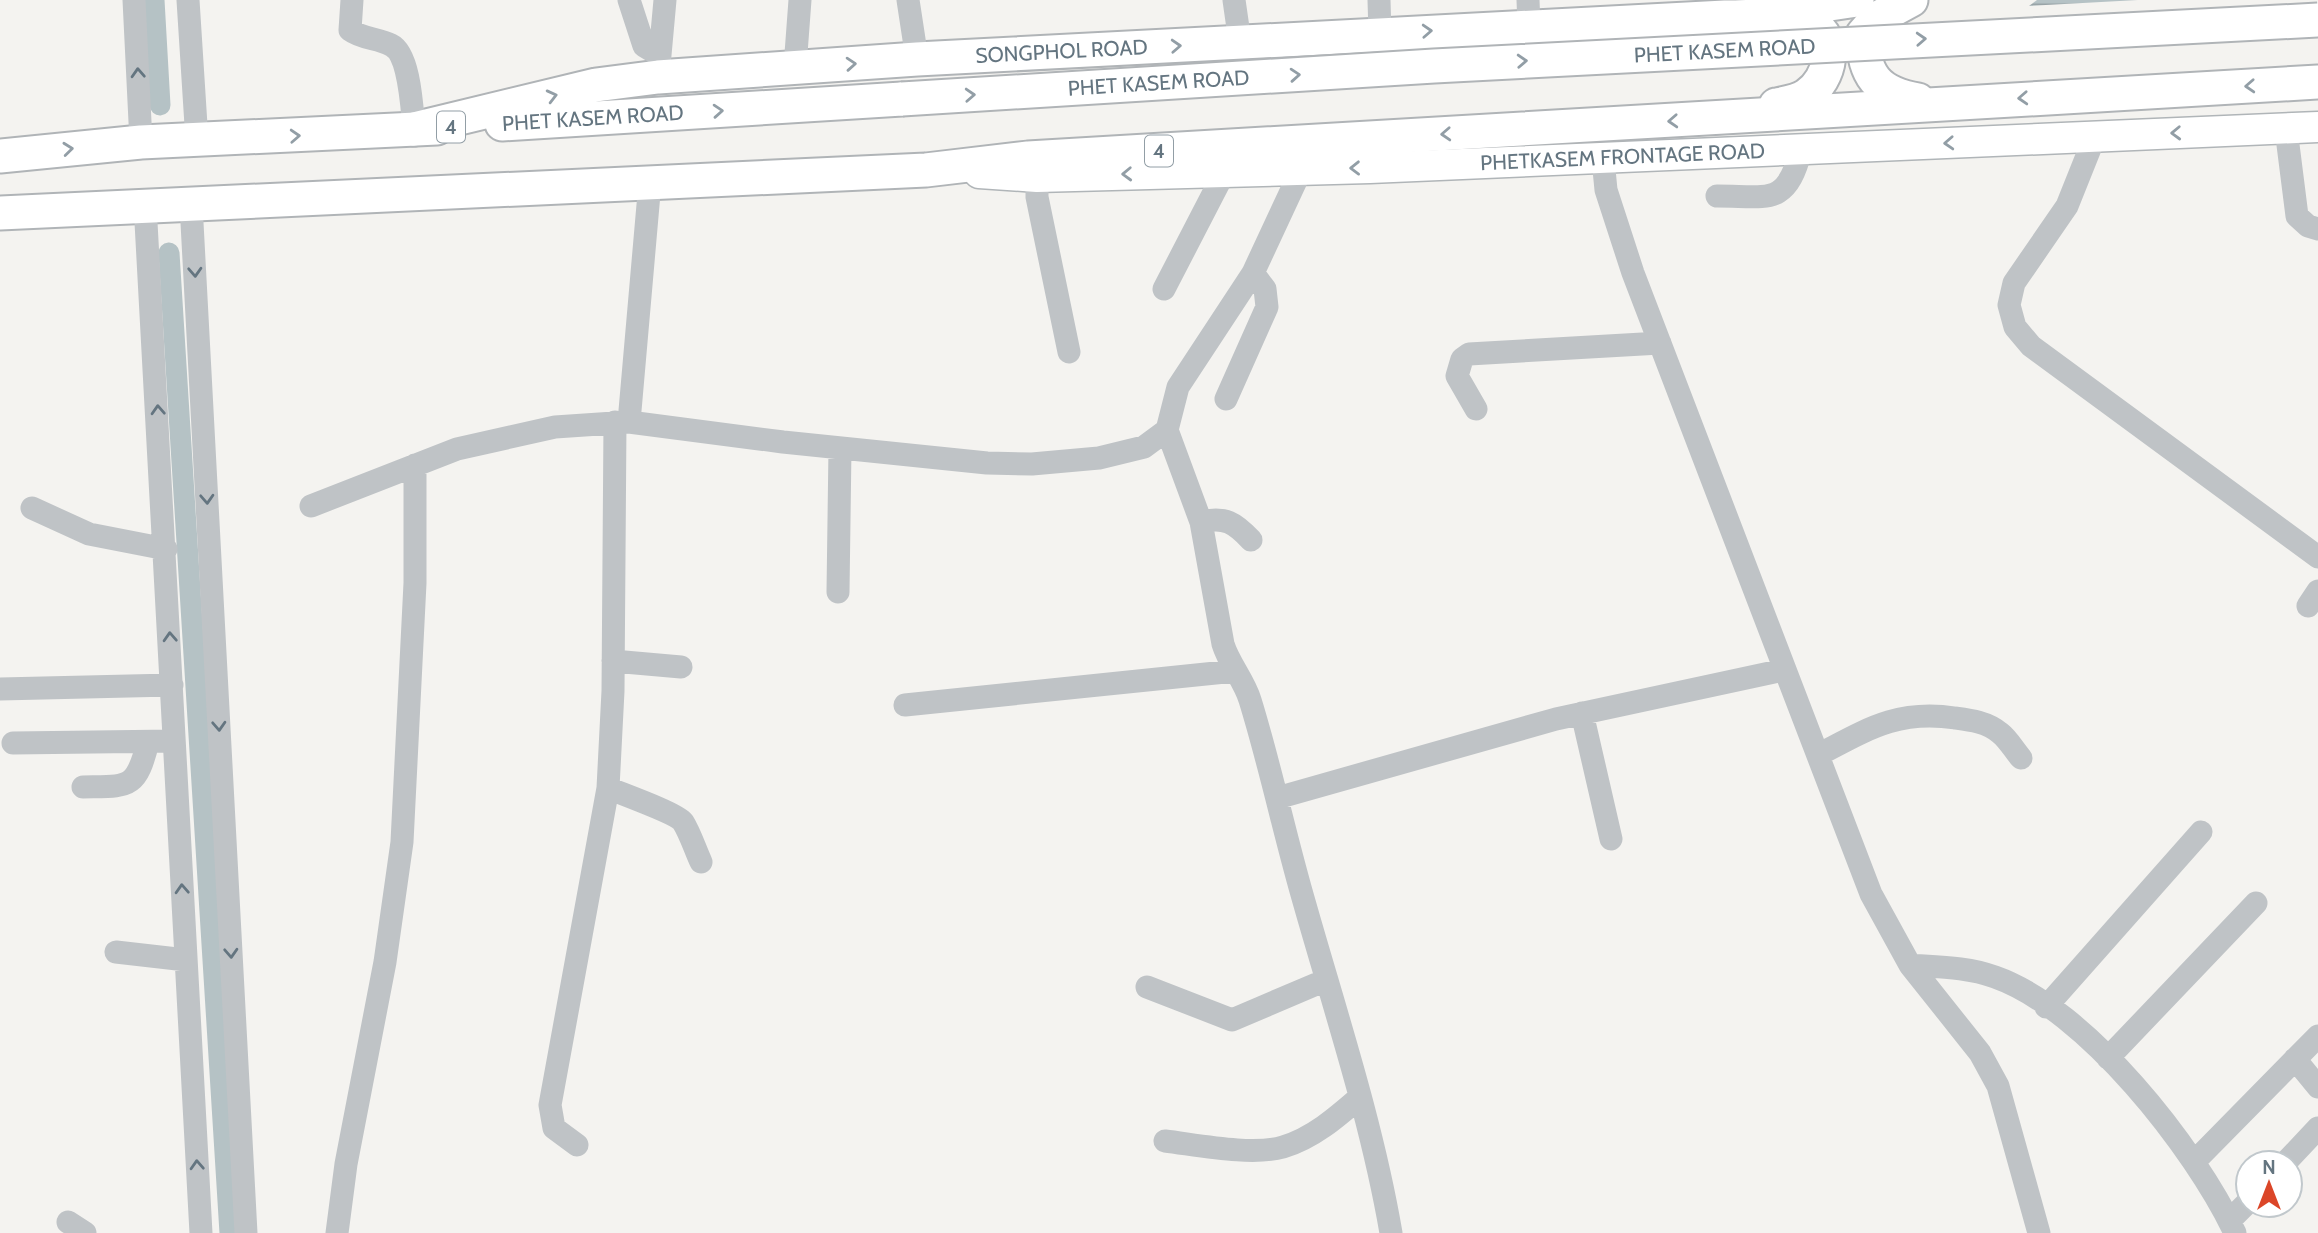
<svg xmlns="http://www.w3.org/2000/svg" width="2318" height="1233" font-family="Cabin,sans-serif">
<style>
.water{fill:url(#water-rules)}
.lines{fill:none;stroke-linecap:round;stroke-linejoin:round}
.canal{stroke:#b5c2c5;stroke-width:21}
.major-casing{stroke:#b0b5b8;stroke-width:33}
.highway-casing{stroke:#b0b4b7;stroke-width:37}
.minor{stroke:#bfc3c6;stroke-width:23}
.major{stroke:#fff;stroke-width:30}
.highway{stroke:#fff;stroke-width:33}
.highway-bridge-casing{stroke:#b0b4b7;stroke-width:37;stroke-linecap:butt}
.highway-bridge{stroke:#fff;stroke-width:33}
.oneway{stroke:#929ea6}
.oneway2{stroke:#647580}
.labels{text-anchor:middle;stroke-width:7;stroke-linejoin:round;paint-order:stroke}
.shield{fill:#fff;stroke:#929ea6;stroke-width:2}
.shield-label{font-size:19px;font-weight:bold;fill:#647580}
.street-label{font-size:21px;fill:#647580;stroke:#fff}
</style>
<defs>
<pattern id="water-rules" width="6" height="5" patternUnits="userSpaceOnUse" patternTransform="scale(1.75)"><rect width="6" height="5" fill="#b5c2c5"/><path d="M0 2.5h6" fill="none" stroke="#97a2a5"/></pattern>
</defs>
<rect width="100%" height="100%" fill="#f4f3f0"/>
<!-- water -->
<path class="water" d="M2037,0H2138L2029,6Z"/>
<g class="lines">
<!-- canal -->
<path class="canal" d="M154,0L160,105
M169,253L230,1233"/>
<!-- major casing -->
<g class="major-casing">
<g id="major">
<path id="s1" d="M979,173L1037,177L1370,168L2318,127"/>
</g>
</g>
<!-- highway casing -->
<g class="highway-casing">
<g id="highway">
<path d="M1911,0L1876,19L1863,34C1863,75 1877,93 1918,100"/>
<path d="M1783,11L1857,0"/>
<path id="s2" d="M502,124L902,99"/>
<path id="s3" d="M414,129L596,85L658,77L917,59L1725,17C1747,17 1792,13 1811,23C1839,39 1831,79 1807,95C1799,101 1786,103 1776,105"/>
<path d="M0,156L141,142L437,128"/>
<path d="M0,213L926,170L1028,158L2318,82"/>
</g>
</g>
<!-- minor -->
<path class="minor" d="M134,0L141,142
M188,0L197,141
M352,0L350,30C362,39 378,38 391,45C410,54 412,110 414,129
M629,0L644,46L659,55
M908,0L917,59
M1234,0L1240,42
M1379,0L1380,34
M1528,0L1529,26
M795,67L800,0
M658,77L665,0
M2286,129L2297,216L2308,226L2318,229
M2095,136L2067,206L2014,283L2009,305L2015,327L2031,346L2318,557
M1603,159L1606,190L1633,273L1871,894L1910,965L1980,1053L1998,1086L2039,1233
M1301,170L1253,273L1178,387L1167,430L1201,522L1223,644C1229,664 1244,680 1250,700C1271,768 1285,837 1305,905C1336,1014 1372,1122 1391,1233
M1037,177V197L1069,352
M1717,196C1769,196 1786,207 1801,150
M145,204L201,1233
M191,204L246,1233
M1164,289L1225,171
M1226,399L1267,307L1265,289L1253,273
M1476,409L1457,376L1462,359L1469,354L1660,343
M615,422L613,691L608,788C622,794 676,813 683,822C690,833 695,849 701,862
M629,422L650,182
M311,506L457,449L555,427L629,422L783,442L987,463L1032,464L1099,458L1144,447L1167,430
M32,508L89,534L166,549
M1201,522C1225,516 1235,523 1251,540
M838,592L840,448
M2308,606L2318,591
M613,661L681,667
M0,689L172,685
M905,705L1235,671
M1582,713L1611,839
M13,743L174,741
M1818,755C1866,730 1898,709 1955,718C1970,720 1987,722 2000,733C2008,739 2014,750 2021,758
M83,787C129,786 136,790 148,742
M1277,798L1556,719L1784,670
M116,952L186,960
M1910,965C1939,967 1968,967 1995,977C2086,1009 2195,1148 2235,1233
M1147,987L1232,1020L1326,980
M2046,1007L2201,832
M2108,1058L2256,903
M2295,1059L2318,1087
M1165,1141C1198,1145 1252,1156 1283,1147C1313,1138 1337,1117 1360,1097
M577,1145L554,1128L550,1105L608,788
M2195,1161L2318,1036
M2285,1163L2318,1128
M2229,1221L2248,1202
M68,1222L85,1233
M337,1233L346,1164L385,962L402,842L415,583V465"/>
<!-- major -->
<use href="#major" class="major"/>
<!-- highway -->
<use href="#highway" class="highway"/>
<!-- highway-bridge casing -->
<g class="highway-bridge-casing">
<g id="highway-bridge">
<path id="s4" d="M902,99L1434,66L2318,20"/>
</g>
</g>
<!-- highway-bridge -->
<use href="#highway-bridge" class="highway-bridge"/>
</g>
<!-- one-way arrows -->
<defs><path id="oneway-chevron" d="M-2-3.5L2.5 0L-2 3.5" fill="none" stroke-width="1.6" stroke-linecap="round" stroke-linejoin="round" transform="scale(1.75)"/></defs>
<g class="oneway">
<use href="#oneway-chevron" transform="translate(1427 31) rotate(-3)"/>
<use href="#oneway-chevron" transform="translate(1921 39) rotate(-3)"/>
<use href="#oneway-chevron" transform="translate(1176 46) rotate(-3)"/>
<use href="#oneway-chevron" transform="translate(1522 61) rotate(-3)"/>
<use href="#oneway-chevron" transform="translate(851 64) rotate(-4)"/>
<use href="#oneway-chevron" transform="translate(1295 75) rotate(-4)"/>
<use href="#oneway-chevron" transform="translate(2250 86) rotate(177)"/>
<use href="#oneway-chevron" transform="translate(970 95) rotate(-3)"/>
<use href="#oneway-chevron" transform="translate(552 96) rotate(-14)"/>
<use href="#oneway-chevron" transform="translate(2023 98) rotate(177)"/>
<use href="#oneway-chevron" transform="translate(718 111) rotate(-4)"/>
<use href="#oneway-chevron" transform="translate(1673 121) rotate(177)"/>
<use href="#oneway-chevron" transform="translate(2176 133) rotate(178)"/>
<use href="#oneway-chevron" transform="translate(1446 134) rotate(177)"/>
<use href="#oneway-chevron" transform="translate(295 136) rotate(-3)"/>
<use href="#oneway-chevron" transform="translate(1949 143) rotate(177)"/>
<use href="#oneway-chevron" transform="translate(68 149) rotate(-6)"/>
<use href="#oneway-chevron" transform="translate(1355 168) rotate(179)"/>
<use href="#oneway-chevron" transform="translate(1127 174) rotate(178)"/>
</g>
<g class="oneway2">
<use href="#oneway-chevron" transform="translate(138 73) rotate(-93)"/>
<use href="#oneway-chevron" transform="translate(195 272) rotate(87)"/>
<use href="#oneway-chevron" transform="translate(158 410) rotate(-93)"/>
<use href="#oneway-chevron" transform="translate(207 499) rotate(87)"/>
<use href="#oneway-chevron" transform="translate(170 637) rotate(-93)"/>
<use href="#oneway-chevron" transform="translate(219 726) rotate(87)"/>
<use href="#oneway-chevron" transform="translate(182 889) rotate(-93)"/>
<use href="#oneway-chevron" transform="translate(231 953) rotate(87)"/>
<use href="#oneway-chevron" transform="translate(197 1165) rotate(-93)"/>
</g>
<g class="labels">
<!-- shield labels -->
<g class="shield">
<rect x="437" y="111.5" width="28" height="31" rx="5"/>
<rect x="1145" y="135.5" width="28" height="31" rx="5"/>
</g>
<g class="shield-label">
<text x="451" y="134">4</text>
<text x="1159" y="158">4</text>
</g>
<!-- street labels -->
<g class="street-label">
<text dy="7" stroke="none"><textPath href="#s4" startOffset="824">PHET KASEM ROAD</textPath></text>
<text dy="7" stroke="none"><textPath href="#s3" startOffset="654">SONGPHOL ROAD</textPath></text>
<text dy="7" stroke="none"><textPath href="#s4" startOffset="257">PHET KASEM ROAD</textPath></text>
<text dy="7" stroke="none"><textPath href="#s2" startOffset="91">PHET KASEM ROAD</textPath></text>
<text dy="7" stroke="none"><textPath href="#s1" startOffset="644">PHETKASEM FRONTAGE ROAD</textPath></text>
</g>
</g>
<!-- north arrow -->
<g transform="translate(2269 1184)"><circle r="33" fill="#ffffff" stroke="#c1c8cc" stroke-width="2"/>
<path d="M0-5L12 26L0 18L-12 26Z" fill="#db4628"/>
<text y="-10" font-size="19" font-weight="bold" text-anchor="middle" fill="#647580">N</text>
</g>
</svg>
